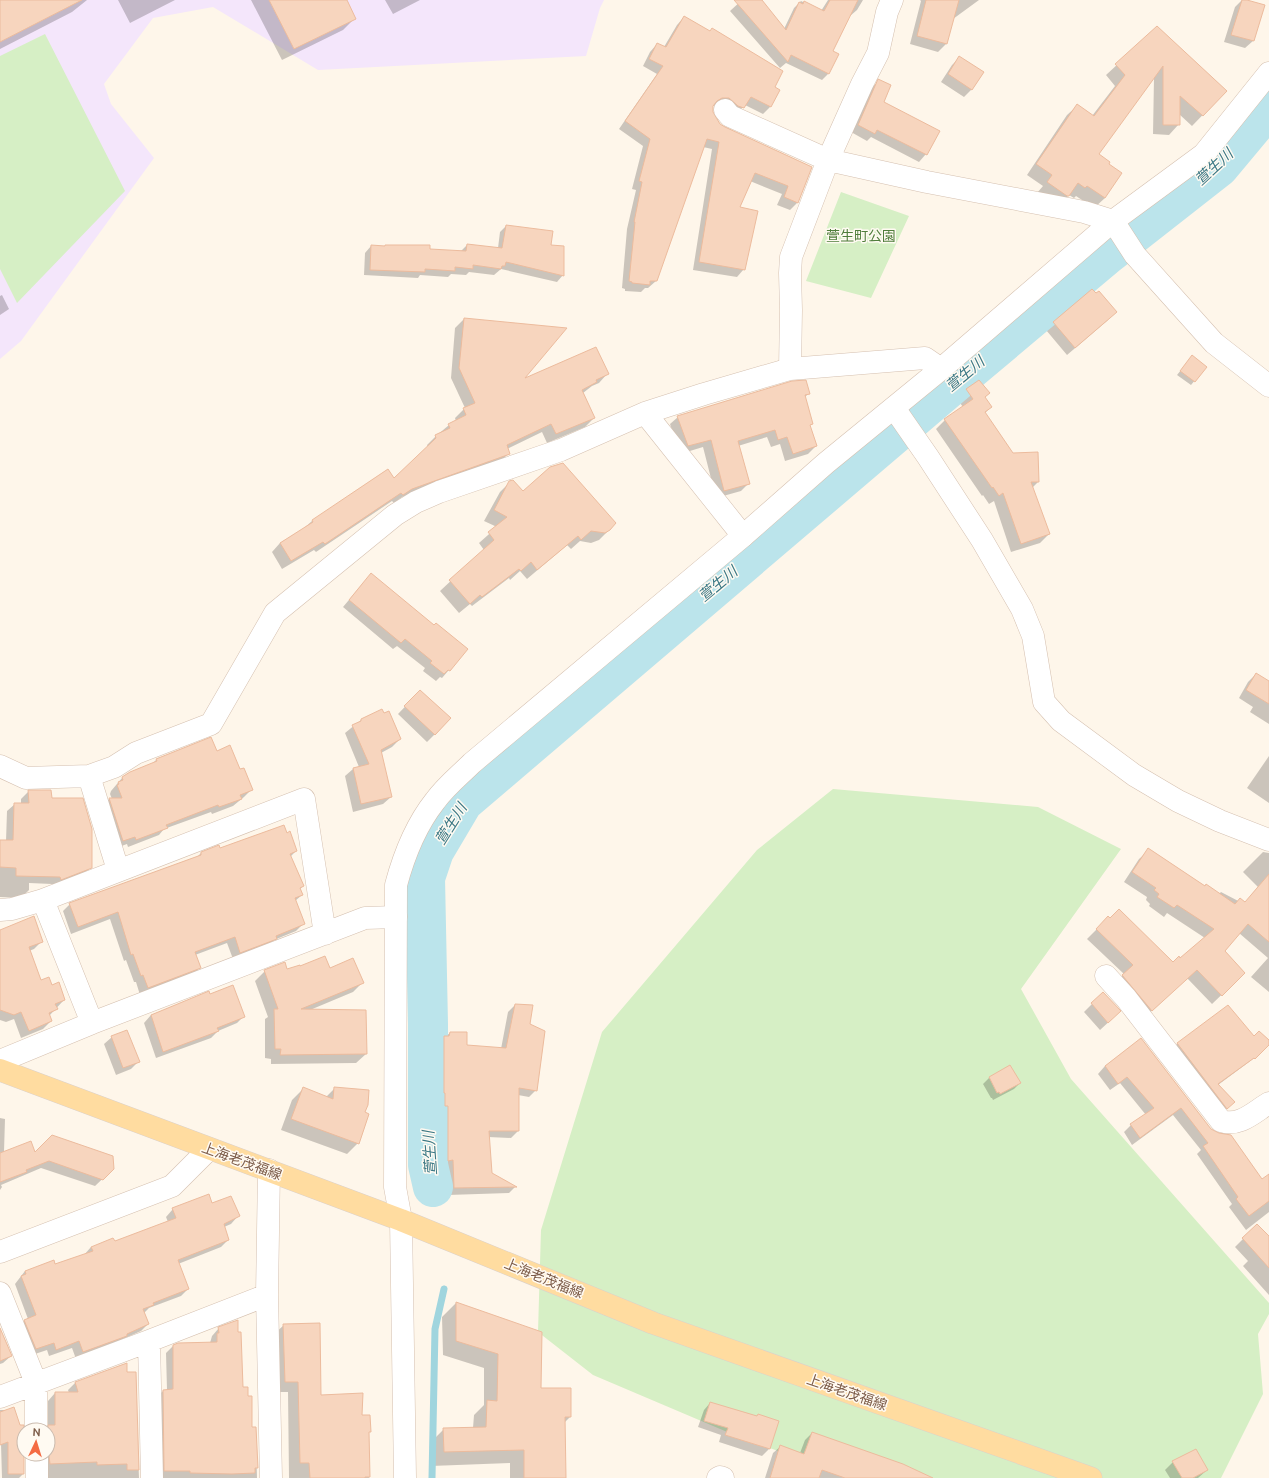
<svg xmlns="http://www.w3.org/2000/svg" width="1269" height="1478" font-family="Ubuntu,'Noto Sans JP',sans-serif">
<style>
.education{fill:#f4e6fb}
.green{fill:#d6efc5}
.shadow{fill:#0003}
.lines{fill:none;stroke-linecap:round;stroke-linejoin:round}
.stream{stroke:#a0d5de;stroke-width:7}
.river{stroke:#bbe4eb;stroke-width:40}
.building{fill:#f7d5be;stroke:#ecbb9d}
.minor-casing{stroke:#d5c0b0;stroke-width:23}
.tertiary-casing{stroke:#d5c0b0;stroke-width:23}
.primary-casing{stroke:#dbd1cc;stroke-width:23}
.minor{stroke:#fff;stroke-width:22}
.tertiary{stroke:#fff;stroke-width:22}
.primary{stroke:#ffdca0;stroke-width:22}
.labels{text-anchor:middle;stroke-width:3;stroke-linejoin:round;paint-order:stroke}
.park-label{font-size:14px;fill:#507e3c;stroke:#fffaf2}
.street-label{font-size:14px;fill:#7d5c49;stroke:#fffaf2}
.water-label{font-size:15px;font-style:italic;fill:#3a7784;stroke:#fffaf2}
</style>
<rect width="100%" height="100%" fill="#fef6ea"/>
<!-- education -->
<path class="education" d="M0,0H604L600,8L586,56L318,70L213,7L153,18L104,84L111,104L154,158L21,341L0,359Z"/>
<!-- green -->
<path class="green" d="M45,34L125,191L17,303L0,269V56Z
M841,192L909,216L871,298L806,281Z
M833,789L1038,807L1121,849L1021,989L1071,1079L1269,1303V1314L1258,1334L1263,1394L1221,1478H854L739,1437L593,1375L538,1332L541,1230L602,1032L757,850Z"/>
<!-- shadow -->
<path class="shadow" d="M0,0H87L72,12L0,49Z
M118,0H175L130,23Z
M251,0H346L355,18L343,30L282,60Z
M385,0H420L393,14Z
M742,0H761L784,29L794,8L801,1L821,11L828,0H863L857,10L850,16H849L832,52L828,74L822,80L786,63L780,68L730,11Z
M920,0H979L953,19L946,44L938,52L910,44L921,1Z
M1242,0L1263,6L1253,41L1245,48L1224,42L1235,7Z
M684,17L774,88L770,107L763,114L745,105L735,115L721,105L712,106V112L720,125L811,167L797,203L790,210L777,205L782,194L750,181L739,208L744,269L737,277L693,270L712,149L703,147L656,281L648,288H645L641,292L625,291V289L622,288L627,229L636,190L632,189L643,146L619,129L657,74L643,66L650,52L657,44L664,47L677,25Z
M1157,28L1226,91L1192,126L1179,114V124L1169,135L1153,134L1154,77L1097,154L1105,198L1094,208L1076,196L1074,198L1069,195L1058,206L1037,193L1043,186L1027,175L1067,115L1078,105L1092,116L1115,86L1106,75Z
M959,58L972,89L964,97L941,82L952,65Z
M879,81L882,102L938,131L926,154L919,162L871,137L867,141L851,132L871,88Z
M506,226L550,246L563,275L557,282L501,269L494,275L469,272L466,275L451,274L448,277L420,275L418,278L364,275L365,253L371,246L460,252L467,245L498,248L500,232Z
M2,295L9,309L0,315V296Z
M464,319L521,380L607,374L599,383L592,386L583,393L594,418L585,427L547,443L542,432L507,449L509,453L500,462L402,497L394,503L392,501L316,552L314,550L282,569L272,552L280,543L303,529L312,521L387,470L394,480L428,448L427,445L436,436L449,425L456,421L455,418L465,408L451,378L455,328Z
M1108,320L1067,355L1046,330L1054,322Z
M1189,360L1206,367L1191,385L1177,375Z
M967,390L989,393L984,398L991,407L985,413L1012,454L1038,482L1032,488L1049,534L1040,543L1011,552L994,501L989,504L983,495L982,496L936,429L945,420L963,407L957,399Z
M809,393L804,398L812,423L809,426L816,446L808,454L785,461L780,444L771,447L767,437L738,446L749,483L741,491L716,498L703,447L680,454L670,424L678,417Z
M510,482L523,493L609,530L599,540L591,543L580,541L571,549L567,545L527,579L520,571L510,580L509,578L472,606L470,604L459,613L440,591L484,550L479,543L497,527L484,521L500,492Z
M364,582L434,626L467,649L442,678L440,677L436,681L423,671L425,668L397,646L393,649L343,607Z
M1256,674L1269,682V724L1250,712L1253,707L1239,698L1248,682Z
M420,691L450,719L427,742L398,714Z
M361,720L400,739L392,747L381,753L391,797L383,804L353,812L345,776L353,769L359,767L345,733Z
M217,752L240,771L252,789L244,797L233,806L212,814L211,812L164,829L159,835L128,847L127,844L116,848L102,806L109,799H112L110,794L111,791L122,778L152,764L156,760Z
M1269,756V803L1247,788Z
M29,791L51,799L91,867L83,875L53,887L52,884L29,883V890L21,898L0,897V841H6L7,811L15,804H21V799Z
M219,849L296,851L290,857L303,886L300,889L302,895L295,901L304,923L296,931L274,940L268,946L233,959L227,943L195,955L200,967L193,975L140,995L136,982H134L126,960L124,961L110,919L71,934L63,911L70,904L197,857L201,853Z
M1149,850L1205,887L1219,894L1221,892L1269,917V992L1251,977L1268,958L1239,933L1223,951L1235,982L1212,1004L1187,978L1142,1020L1114,985L1124,974L1087,939L1108,918L1173,963L1180,959L1205,938L1167,913L1164,917L1149,906L1150,904L1146,900L1147,897L1124,882L1139,859Z
M1263,852L1269,853V904L1250,896L1258,887L1243,872Z
M0,931L42,941L34,949L29,951L40,981L51,986L64,1000L49,1016L51,1021L43,1029L21,1038L14,1019L6,1022L0,1020Z
M329,969L362,983L353,992L310,1010L366,1054L356,1063L271,1064V1059L265,1058V1019L268,1017L255,981L265,971Z
M209,993L210,996L244,1016L237,1023L218,1031L211,1038L156,1058L144,1023L151,1015Z
M1103,993L1112,1019L1100,1030L1084,1012Z
M515,1005L528,1025L536,1090L529,1097L518,1095V1131L511,1138L488,1137L491,1174L515,1187L509,1193L448,1195L447,1167H442L441,1113H439V1100L438,1099L437,1043L450,1033L466,1046L501,1049L508,1012Z
M1228,1006L1257,1056L1218,1085L1227,1108L1221,1114L1171,1050L1177,1044Z
M112,1037L139,1061L131,1069L116,1075L104,1044Z
M1141,1039L1210,1129L1218,1134L1262,1181L1269,1175V1212L1246,1230L1229,1207L1232,1204L1197,1154L1201,1150L1173,1115L1132,1145L1124,1132L1131,1125L1146,1115L1120,1083L1110,1090L1098,1074L1105,1066Z
M1009,1067L1020,1083L1014,1089L993,1100L992,1098H991L983,1084L989,1078Z
M335,1088L364,1113L358,1143L347,1154L281,1130L292,1100L303,1089L326,1097Z
M0,1118L5,1119L4,1152L35,1153L113,1169L95,1186L41,1168L1,1185L2,1187L0,1190Z
M212,1204L238,1216L231,1224L224,1227L228,1240L221,1247L178,1264L188,1289L181,1296L149,1308L144,1313L148,1324L141,1331L123,1339L118,1343L76,1359L72,1348L49,1356L47,1350L29,1356L17,1328L25,1320L28,1319L15,1284L25,1271L55,1265L84,1255L91,1247L114,1242L168,1222L166,1217L173,1209Z
M1257,1225L1269,1237V1295L1243,1266L1248,1261L1235,1247Z
M456,1303L541,1333L540,1389L570,1417L564,1423L565,1478H510V1463L431,1466L430,1443L444,1429L473,1428L474,1415L484,1405V1368L443,1355L442,1317Z
M284,1325L320,1396L361,1416L368,1433L369,1478H289L288,1392H275L273,1335Z
M219,1328L242,1388L256,1443L257,1478H157L156,1398L163,1391L167,1390L166,1353L173,1346L210,1343L212,1336Z
M0,1329L11,1356L3,1363L0,1364Z
M126,1364V1373H135L139,1478H43L48,1454V1430H44L48,1426V1401L55,1393H69L68,1390L75,1383Z
M710,1403L778,1422L769,1449L762,1456L719,1442L721,1435L698,1427L704,1410Z
M0,1410H4L19,1426L24,1434V1473L19,1478H2Z
M812,1433L899,1478H765L773,1453L781,1446L800,1453L805,1440Z
M1173,1462L1207,1470L1198,1478H1170L1165,1470Z"/>
<g class="lines">
<!-- stream -->
<path class="stream" d="M432,1478L435,1329L444,1289"/>
<!-- river -->
<path class="river" d="M433,1187L428,1165V1024L425,878L434,851L463,802L965,374L1108,254L1219,167L1269,107"/>
</g>
<!-- building -->
<path class="building" d="M0,0H82L0,42Z
M269,0H347L356,19L294,49Z
M734,0H762L786,30L799,2L803,4L804,1L824,11L830,0H858L833,51L839,54L829,74L791,55L788,62Z
M926,0H959L947,44L917,36Z
M1242,0H1247L1265,5L1254,41L1231,35Z
M684,16L710,31L712,28L783,71L775,87L780,90L771,107L751,97L744,108L738,106L729,98H722L717,101L713,106V112L720,124L725,127L812,167L798,203L784,197L788,186L755,173L740,207L758,211L745,270L699,262L719,142L707,139L657,281H650V285L632,283V282L629,281L635,222H634L642,182L639,181L650,139L625,121L663,66L649,59L657,43L666,47Z
M1157,26L1227,91L1203,116L1180,96V125H1163V66L1099,154L1110,162L1109,164L1122,173L1105,198L1087,186L1085,188L1078,183L1069,196H1067L1047,182L1052,175L1036,164L1077,104L1094,116L1125,75L1115,64Z
M959,56L984,72L972,90L948,74Z
M878,79L891,85L884,102L940,131L927,155L877,130L875,134L858,125Z
M506,225L553,231L551,245L564,246V276L506,262L505,266H502L501,269L473,265V269L455,267V271L425,269V272L370,270L371,245L385,246V245H430V249L466,251L467,244L502,248Z
M1092,289L1096,293L1099,291L1117,312L1075,348L1053,322Z
M464,318L567,328L525,378L596,347L609,374L596,380L597,382L582,390L595,418L556,434L551,424L507,445L510,454L412,489L403,495L401,493L325,544L323,542L291,561L280,543L313,522L312,520L388,469L394,478L436,438L435,435L450,428L448,424L466,415L463,408L475,403L459,368Z
M1192,355L1207,367L1195,382L1180,371Z
M806,380L810,394L805,395L813,424L810,425L817,446L793,454L787,437L778,440L775,430L738,441L750,484L724,491L711,440L688,446L677,416L792,381Z
M979,380L990,393L985,397L992,407L985,412L1013,453L1038,452L1039,482H1031L1050,534L1021,544L1003,493L999,496L993,487L992,488L944,419L973,399L966,389Z
M563,463L616,523L610,530L605,533L591,531L581,540L578,536L537,570L531,562L521,571L519,569L482,597L480,595L470,604L449,580L494,540L488,532L507,517L494,510L509,481L513,480L523,491L550,467Z
M371,573L434,625L436,623L468,649L450,671L448,670L444,674L430,663L432,661L405,639L401,643L349,600Z
M1256,673L1269,681V704L1246,690Z
M420,690L451,718L435,735L404,706Z
M382,709L384,713L389,711L401,739L381,750L392,797L361,804L353,768L369,764L352,725L361,721V719Z
M211,737L217,751L230,745L240,769L244,768L253,790L240,795L242,799L219,807L218,805L166,825L168,828L136,840L135,837L123,841L109,798H122L117,785L119,784L118,782L123,780L122,777L130,772L157,761L156,759Z
M28,790H51L52,798H83L92,829V868L61,880L60,877L16,876V868L0,867V840H13L14,803H29Z
M284,825L287,833L290,831L297,851L290,854L304,886L300,888L303,895L295,898L305,924L276,936L277,939L240,953L235,937L195,952L201,968L148,988L143,975L141,976L133,954L131,955L118,912L78,927L69,903L201,855V852L219,845L220,848Z
M1148,848L1205,886L1206,884L1235,904L1240,898L1245,902L1269,874V942L1248,924L1225,951L1245,973L1222,996L1197,970L1152,1011L1122,975L1133,965L1096,929L1108,916L1110,918L1119,909L1173,962L1179,956L1180,958L1214,929L1177,905L1174,908L1157,897L1159,894L1154,890L1156,888L1132,872Z
M34,916L43,942L29,947L41,980L49,977L52,985L59,982L65,1000L55,1004L58,1009L49,1013L52,1021L29,1031L21,1012L14,1015L0,1010V930Z
M325,956L330,968L353,958L364,983L301,1009L366,1010L367,1054L280,1055L281,1049H275L274,1009H278L264,970L285,962L287,969L300,965V966Z
M233,985L245,1017L217,1028L219,1031L163,1052L151,1015L209,991L210,994Z
M1103,992L1121,1011L1108,1023L1091,1003Z
M515,1004L533,1005L530,1024L545,1031L537,1091L519,1088V1131H489L492,1173L517,1187L454,1188L453,1160L448,1161V1106H445V1093H444V1036H449L450,1032H467V1045L506,1048Z
M1228,1005L1254,1036L1259,1031L1269,1040V1045L1255,1059L1254,1058L1218,1084L1235,1102L1227,1109L1177,1043Z
M127,1030L140,1062L123,1068L111,1036Z
M1141,1038L1211,1129L1219,1133L1231,1135L1262,1179L1269,1174V1201L1249,1216L1236,1199L1238,1197L1203,1146L1208,1143L1181,1108L1140,1138L1130,1124L1154,1108L1127,1077L1118,1084L1105,1066Z
M1010,1065L1021,1083L1000,1094L999,1092L997,1093L989,1077Z
M303,1087L333,1099L334,1087L369,1090L368,1105L365,1112L369,1114L359,1144L291,1119Z
M52,1135L113,1156L114,1169L103,1180L49,1161L26,1170L27,1172L0,1182V1153L31,1141L35,1152Z
M209,1194L212,1203L231,1196L240,1216L224,1224L229,1240L178,1260L189,1289L153,1303L154,1305L143,1309L149,1324L127,1334V1336L83,1352L79,1341L56,1350L54,1343L36,1349L24,1320L36,1315L21,1276L26,1274L25,1271L54,1260L55,1264L93,1251L91,1247L113,1238L115,1241L176,1218L172,1208Z
M1257,1224L1269,1236V1268L1242,1238Z
M456,1302L542,1332L541,1388H571V1417H565L566,1478H524V1450L444,1452L443,1428L486,1427L487,1400L497,1401L498,1354L456,1341Z
M238,1320V1332H241L243,1387H248V1396H252V1427H256L258,1468H255V1473L232,1474L190,1473V1471H164L163,1390L173,1389V1345L178,1343L217,1342V1333H219L218,1327Z
M320,1323L321,1395L363,1393L362,1415H370L371,1432H369L370,1477H365V1478H310L309,1463H300L298,1382H285L283,1324Z
M0,1328L12,1356L0,1361Z
M127,1363V1372H136L139,1470H127V1464L97,1465V1462L50,1464L48,1448V1425H55V1392H78L75,1382Z
M710,1402L757,1416L758,1414L779,1421L770,1449L725,1435L728,1428L704,1421Z
M14,1407L20,1425H24V1474H8V1442L0,1445V1412Z
M812,1432L903,1464L933,1478H845L822,1470L819,1478H770L780,1445L804,1454Z
M1196,1449L1208,1470L1193,1478H1182L1172,1461Z"/>
<g class="lines">
<!-- minor casing -->
<g class="minor-casing">
<path id="minor" d="M725,110L730,116L828,160L927,182L1084,212L1113,221L1135,255L1214,343L1269,386
M790,369L925,358L941,369
M894,408L928,457L982,540L1022,609L1033,636L1044,702L1061,721L1134,775L1178,801L1220,821L1269,840
M645,413L743,536
M0,766L26,778L89,776L114,767L136,753L211,724L275,613L395,515L416,502L439,492L561,450L645,413L704,394L790,369L791,310L790,273L791,257L828,160L862,84L878,53L887,12L892,0
M89,776L118,870
M43,900L92,1023
M0,910L12,909L43,900L304,799L325,934
M1106,976L1126,998L1221,1121C1240,1127 1254,1112 1269,1103
M0,1061L92,1023L365,918L396,917
M269,1170L267,1295L271,1478
M0,1252L172,1186L209,1149
M0,1293L36,1383V1430
M149,1341L152,1478
M0,1397L149,1341L267,1295
M37,1454V1478
M718,1478L720,1477L723,1478"/>
</g>
<!-- tertiary casing -->
<g class="tertiary-casing">
<path id="tertiary" d="M405,1478L401,1220L395,1187L396,885C404,855 416,825 435,801C446,786 460,775 472,763L743,536L826,463L941,369L1113,221L1204,154L1269,73"/>
</g>
<!-- primary casing -->
<g class="primary-casing">
<path id="primary" d="M0,1070L401,1220L653,1323L1091,1478"/>
</g>
<!-- minor -->
<use href="#minor" class="minor"/>
<!-- tertiary -->
<use href="#tertiary" class="tertiary"/>
<!-- primary -->
<use href="#primary" class="primary"/>
</g>
<g class="labels">
<!-- park labels -->
<g class="park-label">
<text x="861" y="241">萱生町公園</text>
</g>
<!-- street labels -->
<g class="street-label">
<text transform="translate(242 1161) rotate(20)" y="5">上海老茂福線</text>
<text transform="translate(544 1278) rotate(22)" y="5">上海老茂福線</text>
<text transform="translate(847 1392) rotate(19)" y="5">上海老茂福線</text>
</g>
<!-- water labels -->
<g class="water-label">
<text transform="translate(1214 167) rotate(-43)" y="5">萱生川</text>
<text transform="translate(965 374) rotate(-40)" y="5">萱生川</text>
<text transform="translate(718 584) rotate(-40)" y="5">萱生川</text>
<text transform="translate(451 824) rotate(-58)" y="5">萱生川</text>
<text transform="translate(430 1153) rotate(-94)" y="5">萱生川</text>
</g>
</g>
<!-- north arrow -->
<g transform="translate(36 1442) rotate(4)"><circle r="19" fill="#fffaf2" stroke="#cbbbae"/>
<path d="M0-3L7 15L0 10L-7 15Z" fill="#f46b43"/>
<text y="-6" font-size="11" font-weight="bold" text-anchor="middle" fill="#7d5c49">N</text>
</g>
</svg>
